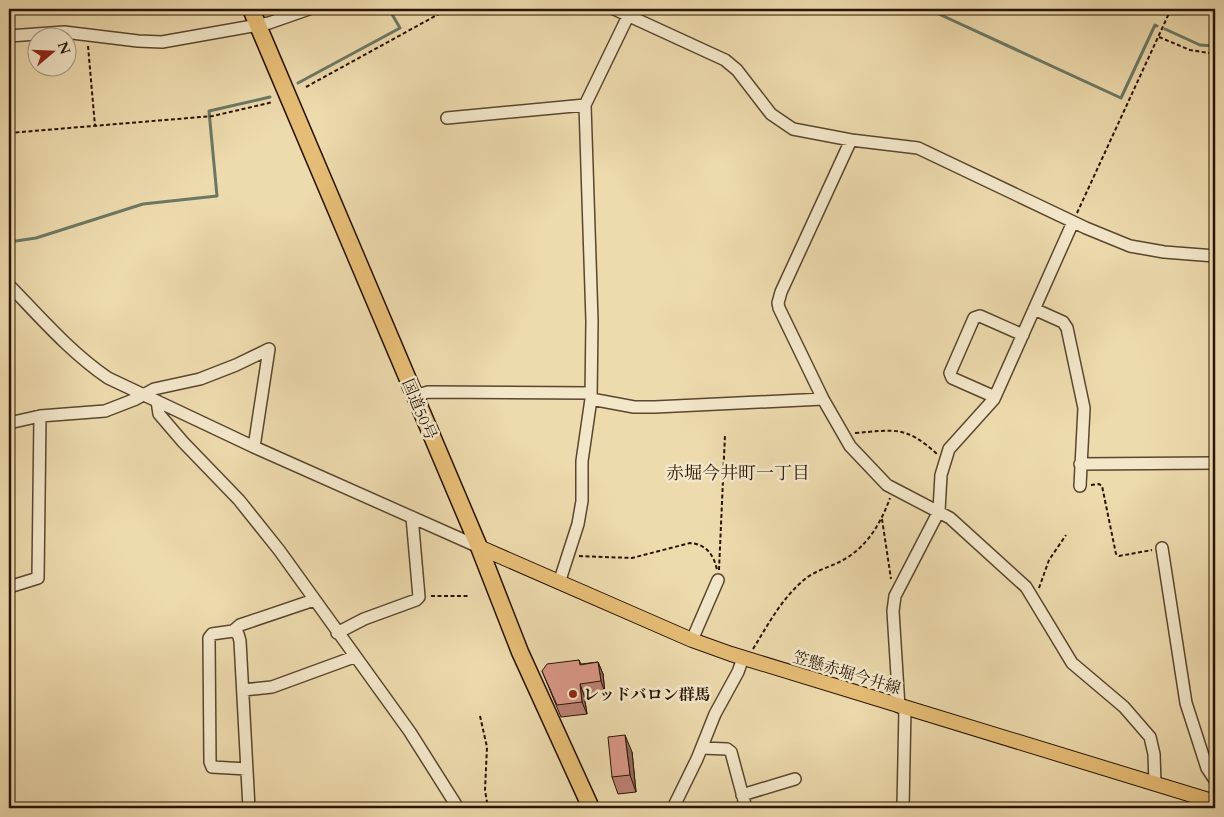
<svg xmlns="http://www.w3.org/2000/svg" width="1224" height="817" font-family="Cardo,'Noto Serif JP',serif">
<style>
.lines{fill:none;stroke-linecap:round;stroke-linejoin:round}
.stream{stroke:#6c7864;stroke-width:3}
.minor-casing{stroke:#59462e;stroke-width:14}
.major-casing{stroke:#281403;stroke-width:16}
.highway-casing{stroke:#281403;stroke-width:19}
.path{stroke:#281403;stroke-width:2;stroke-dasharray:4 2.5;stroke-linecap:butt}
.minor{stroke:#f3e7ca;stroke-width:11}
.major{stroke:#e6bd76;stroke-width:14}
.highway{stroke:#e6bd76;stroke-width:16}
.wall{fill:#ba8173;stroke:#281403}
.shaded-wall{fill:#97695e;stroke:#281403}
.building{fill:#d89686;stroke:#281403}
.poi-dot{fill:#8f2418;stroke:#f3e7ca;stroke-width:2}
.labels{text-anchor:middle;stroke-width:5;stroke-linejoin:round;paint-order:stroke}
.street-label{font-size:16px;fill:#281403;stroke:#f3e7ca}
.poi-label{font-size:16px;font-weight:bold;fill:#281403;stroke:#f3e7ca;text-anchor:start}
.neighbourhood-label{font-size:18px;fill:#281403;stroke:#f3e7ca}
</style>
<rect width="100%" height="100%" fill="#eddaad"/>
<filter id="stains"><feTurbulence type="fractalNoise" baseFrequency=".004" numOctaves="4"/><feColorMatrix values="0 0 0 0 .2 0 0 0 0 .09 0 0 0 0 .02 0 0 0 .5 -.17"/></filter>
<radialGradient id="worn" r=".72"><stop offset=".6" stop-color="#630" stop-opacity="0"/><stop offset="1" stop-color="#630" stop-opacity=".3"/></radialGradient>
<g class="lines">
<!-- stream -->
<path class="stream" d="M928,9L1121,98L1155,25L1157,26
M1165,29L1200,45L1215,46
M298,83L400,28L389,9
M9,242L36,238L143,204L217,196L209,111L270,97"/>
<!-- minor casing -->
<g class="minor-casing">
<path id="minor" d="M614,9L725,60L737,70L771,114L793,129L851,140L918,148L1086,228L1130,246L1164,252L1215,256
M9,36L64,32L138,41L162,42L269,23L309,9
M447,118L585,105
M851,140L781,292L778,303L779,308L823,399L850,446L887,485L950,518L1026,587L1072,663L1124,707L1150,737L1154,754L1155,784
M9,285C40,317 70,352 108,378L254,447L479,547
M1034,309L1063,322L1067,328L1084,408L1080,486
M415,396L428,392L591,393
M995,397L952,378L950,373L974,318L980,316L1023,335
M591,399L634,407H655L823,399
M157,401L159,414L183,442L239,500L279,550L410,732L458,808
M9,423L40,416L105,411L136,399L154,389L200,379L236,365L269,349L254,447
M1080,464L1215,463
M1162,548L1186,703L1207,768L1215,780
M559,583L578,524L582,501V461L591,399L592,321L585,105L631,10
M9,587L38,578L40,416
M233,631L240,625L314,600
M337,633L364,619L416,600L419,597L412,517
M692,640L718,580
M243,690L272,687L354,657
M899,707L893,611L895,596L939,511L941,475L949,449L994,399L1073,222
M702,748L727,749L731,752L746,808
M247,769L212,767L210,762L209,638L212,634L233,631L238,634L240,641L249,808
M742,795L795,779
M673,808L697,759L715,714L738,672L743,658
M903,808L905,708"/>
</g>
<!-- major casing -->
<g class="major-casing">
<path id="major" d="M479,547L692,640L731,654L1215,802"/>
</g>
<!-- highway casing -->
<g class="highway-casing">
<path id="highway" d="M251,9L479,547L520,652L591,808"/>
</g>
<!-- path -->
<path class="path" d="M1159,37L1190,50L1215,54
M88,46L95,126
M306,87L448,9
M9,133L213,116L273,102
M1077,213L1171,9
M855,433C895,430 905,425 937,454
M1091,485L1099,484L1102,486L1116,554L1119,556L1152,550
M882,519L891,579
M579,556L632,558L690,543C706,544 714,555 717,570
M719,570L725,435
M1039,588L1049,560L1066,535
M431,596H468
M753,649C769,623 782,598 805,579C816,570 831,567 843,560C867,547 881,523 890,498
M480,716L487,747L485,790L488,808"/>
<!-- minor -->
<use href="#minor" class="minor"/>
<!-- major -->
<use href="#major" class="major"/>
<!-- highway -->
<use href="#highway" class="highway"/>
</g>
<!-- wall -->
<path class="wall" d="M194,9H213L212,14L195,11Z
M579,660L581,664L598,662L603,674L605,693L584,695L587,714L561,717L542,671Z
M632,752L636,792L618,794L612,777Z"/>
<!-- shaded-wall -->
<path class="shaded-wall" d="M598,662L603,674L605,693L601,681Z
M580,684L584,695L587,714L582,702Z
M625,735L632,752L636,792L630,775Z"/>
<!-- building -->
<path class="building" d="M579,660L580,665L598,662L601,681L580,684L582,702L557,705L542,671L547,664Z
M625,735L630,775L612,777L608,737Z"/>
<!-- markers -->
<circle class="poi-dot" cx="573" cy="694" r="5"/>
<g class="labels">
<!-- street labels -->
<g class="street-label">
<text transform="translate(420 409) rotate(67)" y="6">国道50号</text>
<text transform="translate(847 672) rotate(17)" y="6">笠懸赤堀今井線</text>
</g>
<!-- poi labels -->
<g class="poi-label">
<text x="583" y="700">レッドバロン群馬</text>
</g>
<!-- neighbourhood labels -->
<g class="neighbourhood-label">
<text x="738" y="479">赤堀今井町一丁目</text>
</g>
</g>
<!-- margin -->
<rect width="1224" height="817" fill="none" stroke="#eddaad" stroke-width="30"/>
<rect x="10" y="10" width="1204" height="797" fill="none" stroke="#281403" stroke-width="2.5"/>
<rect x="15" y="15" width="1194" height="787" fill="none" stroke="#281403"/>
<!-- north arrow -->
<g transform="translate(52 52) rotate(71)"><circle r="24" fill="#f3e7ca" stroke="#a2937a"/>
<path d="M0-4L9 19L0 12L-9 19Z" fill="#8f2418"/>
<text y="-8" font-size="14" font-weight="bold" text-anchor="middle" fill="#281403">N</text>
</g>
<rect width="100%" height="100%" filter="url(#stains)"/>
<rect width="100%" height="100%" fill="url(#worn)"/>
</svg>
